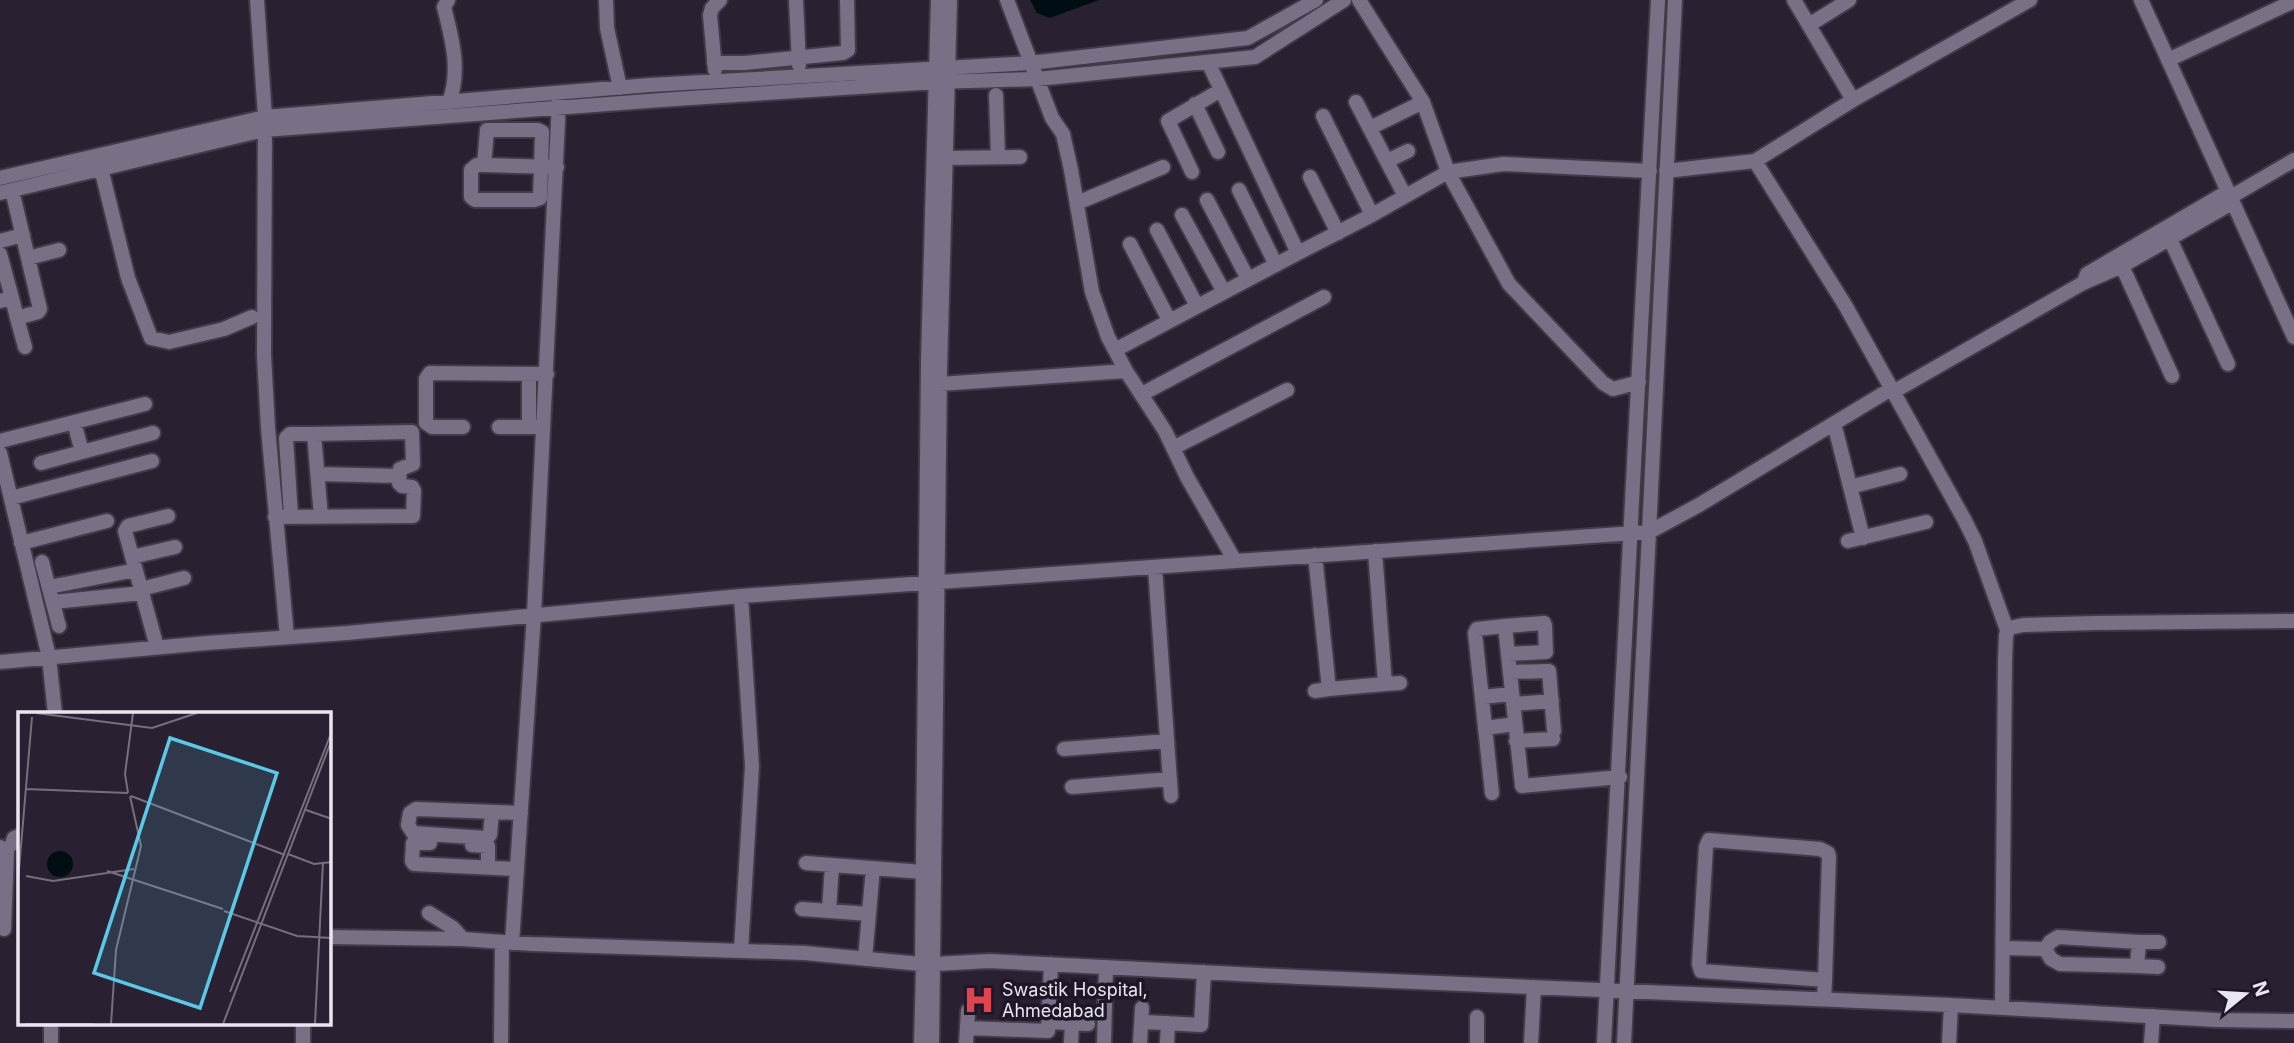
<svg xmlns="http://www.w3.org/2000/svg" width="2294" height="1043" font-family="Inter,sans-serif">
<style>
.water{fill:#000e14}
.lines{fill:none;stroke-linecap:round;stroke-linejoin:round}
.minor-casing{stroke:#423a49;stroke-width:18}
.minor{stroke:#7a7085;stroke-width:14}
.labels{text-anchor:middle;stroke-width:7;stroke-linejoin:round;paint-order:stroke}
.poi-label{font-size:18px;fill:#ebe5f1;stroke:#1f1728;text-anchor:start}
.inset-road{fill:none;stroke:#776f7e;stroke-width:2}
.view{fill:#5bc8e6;fill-opacity:0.15;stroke:#5bc8e6;stroke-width:3.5}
.inset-edge{fill:none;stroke:#ebe5f1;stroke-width:3.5}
</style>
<rect width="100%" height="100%" fill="#292032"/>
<!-- water -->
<path class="water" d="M1030,0H1099L1050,18L1037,13Z"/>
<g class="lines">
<!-- minor casing -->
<g class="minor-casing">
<path id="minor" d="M257,0L265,117L264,355L268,428L287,637
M448,0L444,7C452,38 461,71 449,102
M606,0L607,28L620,88
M796,0L799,65
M1007,0L1052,118L1063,134L1071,170L1092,292L1108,337L1126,371L1165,431L1187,477L1235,561
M1359,0L1423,102L1448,172L1503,164L1650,171
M1794,0L1853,100L2030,0
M2141,0L2294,337
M1809,25L1849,0
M2168,60L2294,1
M1208,62L1298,253L1372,215
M714,63H745L843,53L848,50L847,0
M715,70L710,15L712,8L720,0
M996,95L998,157
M1356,102L1405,196
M1195,104L1218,152
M1323,116L1372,215L1448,172L1509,284L1603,383L1613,389L1639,382
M1370,128L1423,102
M946,158L1020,157
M99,160L128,278L151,338L169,342L224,329L252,317
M1387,161L1408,151
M1755,161L1845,305L1964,519L1975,541L2007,630
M484,165L487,130H538L542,132V135L540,198L534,200H475L471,197V170L477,165H484L557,167
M1666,171L1755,161L1853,100
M1192,172L1168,121L1221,90
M1310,177L1338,233
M0,178L265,117L650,85L1030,63L1248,38L1316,0
M1239,190L1276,265
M0,193L264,130L675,99L936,82L1037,79L1255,57L1344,0
M2229,198L2294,160
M1207,200L1248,279
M1077,203L1163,167
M1182,215L1224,292
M1157,230L1197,306
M2170,239L2228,364
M0,241L23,235
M1130,244L1169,320
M0,254L12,298
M28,258L59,250
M2122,266L2172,376
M2084,282L2087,274L2092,271L2227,192
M0,301L12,298L17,318L38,312L40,309L12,190
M17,318L25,347
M1115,350L1298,253
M940,384L1126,371
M1893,392L2083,283L2122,266L2232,203
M1142,394L1324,297
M463,427H432L426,423V379L430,373L547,374
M499,427H536
M529,427V374
M1836,431L1863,538
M0,441L145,404
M1173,448L1287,390
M82,452L153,433
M0,453L49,657L55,714
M41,463L82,452L74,422
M318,474L399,476
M1850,487L1900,474
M11,498L152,461
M291,516L286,438L290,434H314L321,517
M275,517L413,516L414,491L412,487L402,486L399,483L400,469L413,464L412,432L314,434
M1848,541L1926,522
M21,543L107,521
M1315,555L1329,689L1385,684L1375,551
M132,557L175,547
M42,562L59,626
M1155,567L1171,796
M49,587L136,570
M141,589L184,578
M741,596L752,766L741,951
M53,602L142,593
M1505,626L1544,623L1545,626L1546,652L1508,654
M157,647L125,531L128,526L168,516
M0,662L207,643L347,633L741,596L1649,532L1699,505L1891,389
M1510,672L1549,671L1554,731
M1385,684L1400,683
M1315,691L1329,689
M1482,697L1512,694
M1513,704L1552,701
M1485,728L1515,724
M1516,741L1553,739
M1064,749L1167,741
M1072,787L1170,779
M1492,793L1475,633L1477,629L1505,626L1522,786L1620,777
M492,812L490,835L486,838L413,833L408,825L410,813L416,809L521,813
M430,843H413L412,861L414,864L517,869
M12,844L14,838L19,836
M472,845L488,846V868
M0,847L7,851L4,929
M806,863L923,872
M802,909L869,914
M829,911L832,865
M429,913L453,928L463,939
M329,937L463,939L532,944L805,953L921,964L922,969L929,972L935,966L932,959
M2139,942H2159
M512,943L534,614L559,101
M2003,948L2045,949L2051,959L2060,964L2137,966L2139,942L2058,937L2050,942L2045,949
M865,959L873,868
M933,959L940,370L950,0
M922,960L928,360L938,0
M935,964L989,961L1298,977L1951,1005L2217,1020L2294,1021
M2137,966L2158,967
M1824,999L1825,980L1829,857L1828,853L1820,849L1709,840L1706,847L1699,964L1701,971L1825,980
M2002,1008L2005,660L2006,635L2009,628L2023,625L2095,623L2294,621
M968,1011L967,1028L1048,1031L1051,964
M1049,1022L1088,1024
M1145,1022L1201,1025L1204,972
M51,1043V1024
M303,1043V1024
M501,1043L502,942
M921,1043L923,970
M932,1043L933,970
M966,1043L967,1028
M1071,1043L1072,1023
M1104,1043L1106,967
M1140,1043L1142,1008
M1167,1043L1168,1023
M1477,1043V1017
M1531,1043L1534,987
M1604,1043L1658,0
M1624,1043L1675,0
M1949,1043L1951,1005
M2151,1043L2153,1016"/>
</g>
<!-- minor -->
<use href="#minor" class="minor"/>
</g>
<!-- icons -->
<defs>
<g id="hospital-bare" transform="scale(2.415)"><path d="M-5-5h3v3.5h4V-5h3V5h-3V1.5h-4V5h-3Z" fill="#e0444e" stroke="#1f1728" stroke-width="2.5" paint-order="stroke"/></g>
</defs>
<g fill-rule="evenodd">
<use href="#hospital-bare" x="979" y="1000"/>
</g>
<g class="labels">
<!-- poi labels -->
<g class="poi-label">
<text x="1002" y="996">Swastik Hospital,<tspan x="1002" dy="21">Ahmedabad</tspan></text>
</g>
</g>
<!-- overview -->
<g transform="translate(18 712)">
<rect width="313" height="313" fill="#292032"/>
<path d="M29 152a13 13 0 1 1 26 0a13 13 0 1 1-26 0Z" fill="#000e14"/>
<path class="inset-road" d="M18,1L134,16L179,1M7,77L110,81M110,81L107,62L115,1M113,84L267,143M288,98L314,107M270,142L296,152L314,150M89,159L205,197M8,164L35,169L116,157M0,169L14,5M206,199L279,224L314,226M212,280L314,19M7,312H76M93,312L98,238L123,134L112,84M205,312L314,27M297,312L305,150"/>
<path class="view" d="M152,26L259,61L182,296L76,261Z"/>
<rect width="313" height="313" class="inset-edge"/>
</g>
<!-- north arrow -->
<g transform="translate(2245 994) rotate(72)" stroke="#1f1728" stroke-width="5" paint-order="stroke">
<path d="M0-5L12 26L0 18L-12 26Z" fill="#ebe5f1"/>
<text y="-10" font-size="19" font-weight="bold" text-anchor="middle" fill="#ebe5f1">N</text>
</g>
</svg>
